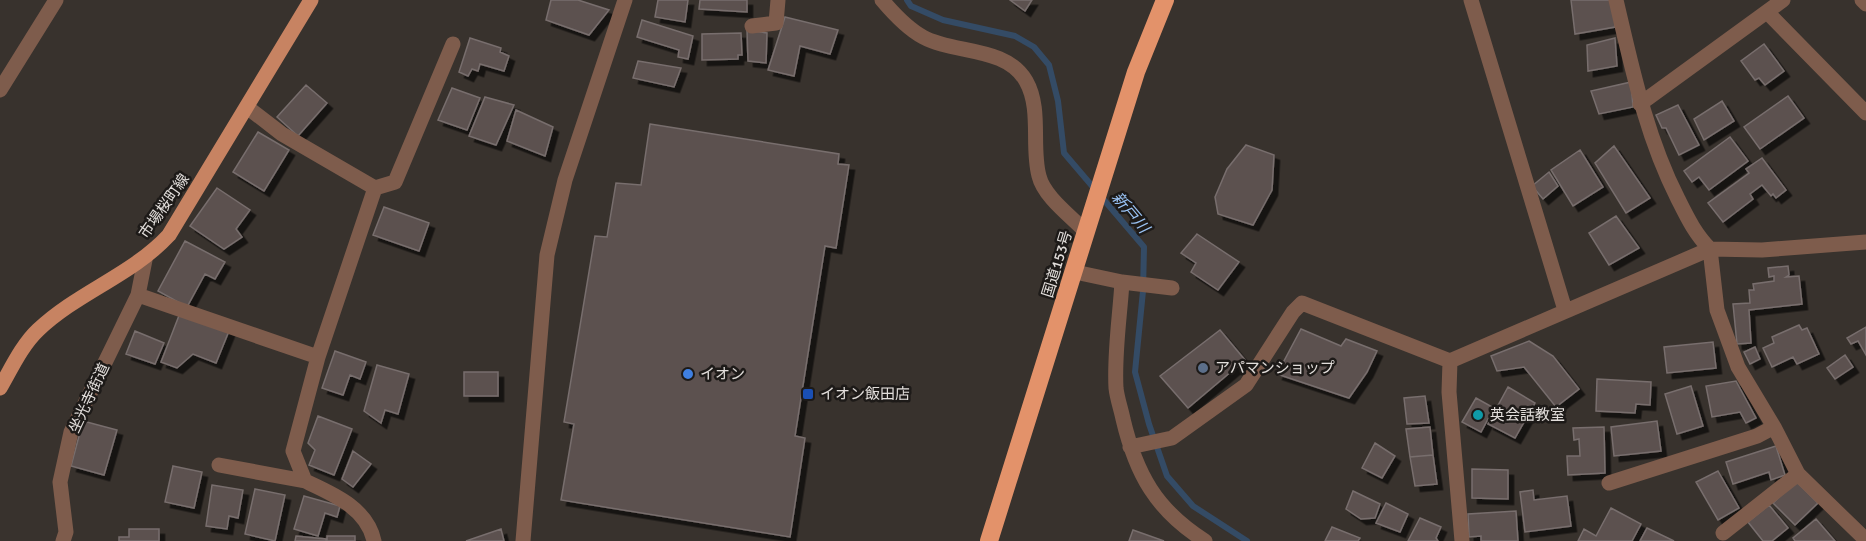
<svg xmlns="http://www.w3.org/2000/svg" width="1866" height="541" font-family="Signika,'Noto Sans JP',sans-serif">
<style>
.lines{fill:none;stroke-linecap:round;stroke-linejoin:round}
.stream{stroke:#344b65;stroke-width:6}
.building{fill:#5b5150;stroke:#786e6d;stroke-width:1.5;filter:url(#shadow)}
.minor{stroke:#7e5c4c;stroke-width:15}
.major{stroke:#c78362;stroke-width:15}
.highway{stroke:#e3926a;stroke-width:18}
.service-dot{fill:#5c6f8a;stroke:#1d1a18;stroke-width:2}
.shop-dot{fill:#3f7fe0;stroke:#1d1a18;stroke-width:2}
.transit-dot{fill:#1a4fb4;stroke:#1d1a18;stroke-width:2}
.culture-dot{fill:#0f9aa8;stroke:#1d1a18;stroke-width:2}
.labels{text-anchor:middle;stroke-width:5;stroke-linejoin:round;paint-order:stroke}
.street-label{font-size:15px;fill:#e2dedb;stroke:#1d1a18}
.poi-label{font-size:15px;fill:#e2dedb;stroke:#1d1a18;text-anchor:start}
.water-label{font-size:16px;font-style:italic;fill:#99c2f3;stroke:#1d1a18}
</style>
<defs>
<filter id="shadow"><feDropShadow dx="5.5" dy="5.5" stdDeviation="0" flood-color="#0009"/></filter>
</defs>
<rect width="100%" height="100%" fill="#38322d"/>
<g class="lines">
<!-- stream -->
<path class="stream" d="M907,0L911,6L943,20L1015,36L1034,47L1049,65L1058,101L1064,153L1144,247L1143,291L1135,372L1149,424L1167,476L1193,506L1247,541"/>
</g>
<!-- building -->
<path class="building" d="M551,0H578L609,10L589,35L546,20Z
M658,0H688L685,22L655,17Z
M700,0H747V12L699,9Z
M1010,0H1032L1025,11Z
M1571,0H1614L1615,27L1575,34Z
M785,17L838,30L830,54L800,46L794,76L768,70Z
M642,20L693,36L688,59L678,57L679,50L637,37Z
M747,30L767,33L766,63L748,61Z
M741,33L742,55H738V59L702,60V34Z
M470,38L501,48L500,52L509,56L504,71L480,64L478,71L472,69L468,76L459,72Z
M1615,38L1617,66L1588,71L1587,45Z
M1764,44L1784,71L1765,85L1759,78L1755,80L1741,61Z
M638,61L681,68L674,87L633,78Z
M1631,82L1633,107L1599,114L1591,91Z
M306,85L327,103L298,136L277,117Z
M452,88L480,98L467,130L438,120Z
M1788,96L1804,118L1760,149L1744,127Z
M485,97L514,105L496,145L469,136Z
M1722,101L1734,121L1704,140L1694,119Z
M1678,105L1699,145L1679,155L1666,128H1662L1656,115Z
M516,110L553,127L545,156L507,141Z
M650,124L839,154L838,164L849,165L836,248L825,246L795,436L805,438L790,537L561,500L574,424L564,422L595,236L607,237L616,183L641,185Z
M258,132L289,150L264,191L233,172Z
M1730,137L1748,161L1709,190L1699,177L1692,182L1684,171Z
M1246,145L1274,155L1272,190L1253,225L1218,214L1215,197L1227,169Z
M1614,146L1650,198L1626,213L1595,163Z
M1580,150L1603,187L1573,206L1551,170Z
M1762,158L1786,190L1776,198L1773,194L1771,196L1762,185L1750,194L1753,199L1723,222L1708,203L1749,173L1746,169Z
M1549,172L1558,186L1543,199L1532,186Z
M217,188L250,210L236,229L242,237L224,249L190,226Z
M384,207L429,223L419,251L373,235Z
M1616,216L1639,248L1609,265L1589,233Z
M1197,234L1239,262L1218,290L1191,272L1196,263L1181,253Z
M185,241L225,262L215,279L205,274L187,307L158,291Z
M1788,266L1789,275L1786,277L1799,276L1802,304L1749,310L1751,343L1737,344L1733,304L1750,303L1749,290H1754L1753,284L1774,281V276L1769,277L1768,268Z
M180,313L229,331L216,363L193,354L177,368L161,362Z
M1799,325L1802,330L1807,328L1819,354L1797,364L1793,357L1772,367L1763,348L1774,343L1772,337Z
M1866,327V355L1858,341L1851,344L1847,338Z
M1301,329L1341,346L1346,339L1377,351L1367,372L1349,398L1277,374Z
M1220,330L1245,360L1188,408L1160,376Z
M135,331L164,343L155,364L126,354Z
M1529,341L1553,356L1579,389L1556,407L1524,367L1497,371L1491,356Z
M1713,342L1716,368L1667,373L1664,347Z
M1755,347L1760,359L1750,364L1744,352Z
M335,351L366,362L360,379L350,375L343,395L322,388Z
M1845,355L1853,367L1835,379L1827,368Z
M377,365L409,374L398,414L385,410L381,423L364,411Z
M464,372H498V396H464Z
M1597,379L1651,382L1650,405L1636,404L1635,413L1596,411Z
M1736,381L1756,418L1746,423L1740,412L1712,417L1706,386Z
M1691,386L1703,426L1677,434L1665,394Z
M1508,387L1535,403L1515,438L1488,424Z
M1425,396L1429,423L1407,424L1404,398Z
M1476,398L1494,408L1481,432L1462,422Z
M318,416L352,429L334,475L309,465L315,450L308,443Z
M83,421L117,430L104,475L71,466Z
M1657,421L1661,451L1614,456L1611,427Z
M1430,427L1433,455L1410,457L1406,429Z
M1604,427L1605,473L1568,475L1567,456H1580L1579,439L1574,440L1573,428Z
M1375,443L1395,456L1382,478L1362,468Z
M1776,446L1785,475L1771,480L1769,472L1733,484L1726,462Z
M353,451L371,464L353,487L342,479Z
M1433,455L1437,484L1415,486L1410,457Z
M173,466L202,472L194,508L165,502Z
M1472,469L1508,470V499L1472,498Z
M1718,471L1739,508L1718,520L1696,482Z
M1796,481L1818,503L1795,525L1773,503Z
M212,485L243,490L238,518L229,516L227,529L206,526Z
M255,489L285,495L275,541L245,534Z
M1533,490L1534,500L1567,496L1571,526L1525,532L1520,492Z
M1353,491L1380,504L1375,518L1361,519L1346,509Z
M304,496L340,506L337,517L325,513L318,536L294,529Z
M1386,503L1408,514L1400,532L1376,523Z
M1769,505L1788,528L1772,541H1763L1748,522Z
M1611,508L1641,524L1632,541H1578L1584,529L1596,536Z
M1516,511L1518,541H1481V536L1469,537L1468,514Z
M1420,518L1441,527L1436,538L1438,541H1408Z
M1816,519L1835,541H1795L1793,538Z
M1332,527L1360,538L1358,541H1325Z
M1647,528L1674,541H1640Z
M129,529H159V541H119V537H129Z
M501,529L504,541H466Z
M1133,530L1164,541H1129Z
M296,536L326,539V541H295Z
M327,536H355V541H327Z"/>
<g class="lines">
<!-- minor -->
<path class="minor" d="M882,0C893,13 908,29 923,37C954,54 1006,46 1026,81C1042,109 1031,147 1039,176C1044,197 1072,217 1086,232
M1471,0L1565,310
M1616,0C1632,68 1646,136 1678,199C1687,217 1695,234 1710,249L1717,310L1738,367L1774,427L1798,474L1866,540
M1862,0L1866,4
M1768,13L1866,113
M752,26L776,23L778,0
M0,90L56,0
M1640,104L1783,0
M247,107L282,134L375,188L318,357L293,451L305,481C333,494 367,508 374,541
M375,188L395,182L453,44
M1075,272L1122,282L1172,288
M1122,282C1120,316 1114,353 1116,388C1117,398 1121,409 1123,419C1136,474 1156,510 1205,541
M138,295L318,357
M1130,447L1172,438L1246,385L1293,312L1302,303L1450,361
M219,465L305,481
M1609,483L1757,436L1774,427
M1723,533L1798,474
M63,541L66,532L60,482L71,432L138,295L145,260
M523,541L547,255L565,180L625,0
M1462,541L1449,392L1450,361L1710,249L1762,250L1866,242"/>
<!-- major -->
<path class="major" d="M0,388C11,369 22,345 38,330C78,292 132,275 169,235L311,0"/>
<!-- highway -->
<path class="highway" d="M989,541L1136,72L1165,0"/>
</g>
<!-- markers -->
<circle class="service-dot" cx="1203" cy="368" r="6"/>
<circle class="shop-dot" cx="688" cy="374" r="6"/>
<rect class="transit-dot" x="802" y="388" width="12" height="12" rx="3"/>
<circle class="culture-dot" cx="1478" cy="415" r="6"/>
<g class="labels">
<!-- street labels -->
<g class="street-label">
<text transform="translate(164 206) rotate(-55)" y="5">市場桜町線</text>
<text transform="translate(1057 264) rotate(-73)" y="5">国道153号</text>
<text transform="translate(89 398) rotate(-65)" y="5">坐光寺街道</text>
</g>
<!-- poi labels -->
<g class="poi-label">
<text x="1215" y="373">アパマンショップ</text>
<text x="700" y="379">イオン</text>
<text x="820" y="399">イオン飯田店</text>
<text x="1490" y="420">英会話教室</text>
</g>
<!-- water labels -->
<g class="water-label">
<text transform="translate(1131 212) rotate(50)" y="6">新戸川</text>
</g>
</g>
</svg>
